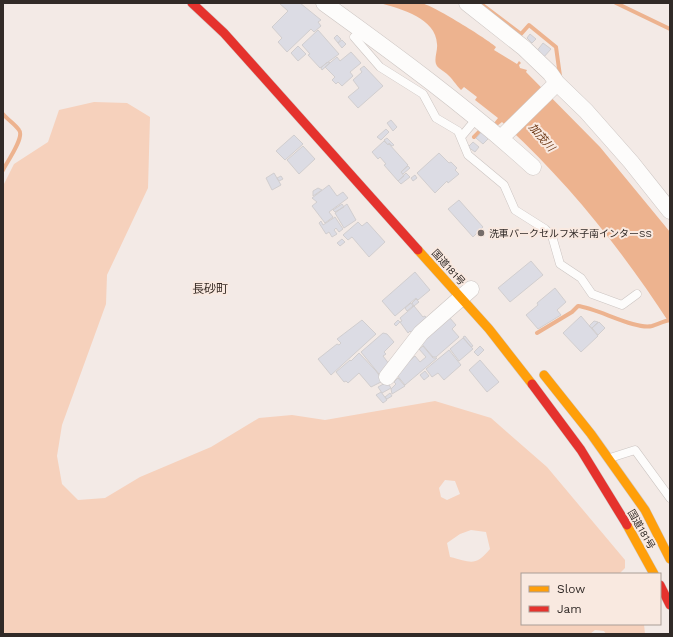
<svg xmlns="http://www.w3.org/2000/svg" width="673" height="637" font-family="'Work Sans','Noto Sans JP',sans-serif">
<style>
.green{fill:#f6d1bc;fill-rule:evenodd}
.water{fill:#edb38f}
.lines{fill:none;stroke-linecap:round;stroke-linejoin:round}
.stream{stroke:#edb38f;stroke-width:4}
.building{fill:#dcdce4;stroke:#d1cecf}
.lane-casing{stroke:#ccc5c2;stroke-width:9}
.street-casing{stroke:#ccc5c2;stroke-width:17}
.slow-casing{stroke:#cec9c7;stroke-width:10}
.jam-casing{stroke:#cec9c7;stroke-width:10}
.lane{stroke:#fdfcfb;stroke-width:8}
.street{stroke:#fdfcfb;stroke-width:16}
.slow{stroke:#ff9f0a;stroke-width:9}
.jam{stroke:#e5322d;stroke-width:9}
.poi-dot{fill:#756d6a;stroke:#f9e9e0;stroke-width:1.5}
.labels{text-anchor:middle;stroke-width:4;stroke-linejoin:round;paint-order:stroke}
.poi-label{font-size:10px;fill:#312a27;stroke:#f9e9e0;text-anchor:start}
.street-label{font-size:10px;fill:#312a27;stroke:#f9e9e0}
.water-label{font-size:11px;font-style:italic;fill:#6e3a17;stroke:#f9e9e0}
.quarter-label{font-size:12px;fill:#372b24;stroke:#f9e9e0}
</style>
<rect width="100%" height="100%" fill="#f3eae6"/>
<!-- green -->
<path class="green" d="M94,102L127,103L150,117L148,188L107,275L106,304L62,425L57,456L62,484L78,500L105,498L140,477L211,447L259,418L292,415L325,420L435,401L491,418L547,467L625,560V568L619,574H522V624H644L645,634H606L604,631L595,630L590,634H3V186L14,164L48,142L59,110ZM445,480L455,481L460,494L447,500L441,497L439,488ZM471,530L486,532L490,549C475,567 471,562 450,557L447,543L460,534Z"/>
<!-- water -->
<path class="water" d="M380,3C394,3 408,2 421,3C431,4 489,40 496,47L494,50L517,64L519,61L521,63L519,65L520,68L527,70L526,72L600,147L670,232V324C622,250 567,181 502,122L497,126L494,123L498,118L475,100L477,97L464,87L461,90C456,85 452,78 447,74C444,71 439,69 437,66C433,60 438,51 437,44C436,18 401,9 380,3Z"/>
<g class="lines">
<!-- stream -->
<path class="stream" d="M480,3L521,34L529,25L556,47L560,76
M616,3L670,29
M3,114C8,120 15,124 19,130C25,137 7,162 3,170
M474,137L482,129L480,127
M537,333L572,312L578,306C597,308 635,330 652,326C658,324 664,321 670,320"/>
</g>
<!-- building -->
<path class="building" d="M279,3H300L321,20L318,22L321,26L314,32L311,29L287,52L278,42L282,38L272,27L288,11Z
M318,30L339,54L320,68L308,55L310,54L302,45Z
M530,34L536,39L532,43L527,38Z
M337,35L341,39L338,43L334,38Z
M342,40L346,44L342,48L338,43Z
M543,43L551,49L543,58L536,52Z
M298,46L306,54L298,61L291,53Z
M351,52L361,63L350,72L353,76L342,86L338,82L336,84L332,80L335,77L325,67L337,57L340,61Z
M329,62L330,63L322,70L321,68L326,63Z
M364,66L383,86L358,108L348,97L359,88L353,80L362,72L360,69Z
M391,120L397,127L393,131L387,123Z
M386,129L389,132L381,140L377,137Z
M484,129L491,136L483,144L476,138Z
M294,135L303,144L285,160L276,151Z
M387,138L394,145L392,146L389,143L388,145L384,140Z
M384,141L388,145L389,144L408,165L401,172L404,176L398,181L384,165L386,164L380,157L378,159L372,152Z
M473,142L479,147L475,152L468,147Z
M303,146L315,159L299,174L287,160Z
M439,153L449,163L451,162L457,168L455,170L459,174L448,183L447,181L435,193L417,173Z
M408,166L410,168L403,174L401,172Z
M274,173L281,185L272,190L266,178Z
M406,173L410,177L401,184L397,180L398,181Z
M415,175L417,178L413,181L411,178Z
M281,176L283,179L279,181L277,178Z
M329,185L337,196L343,192L348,198L329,212L333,217L325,223L312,206L317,202L312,198Z
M318,188L322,190L313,196V191Z
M459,200L483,227L473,237L448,209Z
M342,204L344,207L335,212L333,210Z
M347,204L356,220L344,228L335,213Z
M335,217L343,229L339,232L336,228L334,230L337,234L332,237L329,232L326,234L319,223L321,221L323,225Z
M358,222L362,226L367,222L385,242L369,257L352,237L348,240L343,235Z
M342,239L345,242L340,246L337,243Z
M531,261L543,275L510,302L498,288Z
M415,272L430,290L418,300L416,298L395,316L382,301Z
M555,288L566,302L557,310L561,315L538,329L526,315L538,305L537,303Z
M416,299L419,302L414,306L412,303Z
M411,303L413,306L407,311L405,308Z
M414,306L423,317L425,316L427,319L412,333L410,331L408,333L400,322L402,321L400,318Z
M581,316L598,336L581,352L563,333Z
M449,317L456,325L452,329L459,337L436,357H433L421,343Z
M362,320L376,334L331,375L318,359L337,344L339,345L341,343L337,339Z
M398,320L400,322L396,326L394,324Z
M594,321L598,322L592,328L589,326Z
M599,322L605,328L598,335L592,328Z
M383,333L387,334L394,342L384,352L386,354L383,356L389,364L381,375L379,374L361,352Z
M465,336L473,346L471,347L463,337Z
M463,338L473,349L459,361L450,349Z
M423,346L433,358H437L405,385L396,374L415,356L420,362L426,357L419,349Z
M480,346L484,350L478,356L474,352Z
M449,350L461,365L444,380L438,373L432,377L426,369Z
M359,353L376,371L383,381L371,387L359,373L348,383L346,381L344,382L336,372L350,360L351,361Z
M480,360L499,382L487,392L469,370Z
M425,371L429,376L424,380L420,375Z
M398,378L405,386L392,394L391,389L396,384L394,382Z
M387,382L391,388L382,393L378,387Z
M381,392L387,400L383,403L376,395Z
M390,393L392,396L387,399L385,397Z"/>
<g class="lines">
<!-- lane casing -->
<g class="lane-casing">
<path id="lane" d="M354,37L380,67L423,94L436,118L458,131L468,155L504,185L515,210L545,229L552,236L560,264L581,278L592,294L622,305L637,294
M461,137L477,118
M610,458L635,450L670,498"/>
</g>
<!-- street casing -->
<g class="street-casing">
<path id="street" d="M324,3C396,55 467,107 533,167
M467,3L524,48L550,73L557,83L586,111L631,162L670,211
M501,138L557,83
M387,377L421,333L471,289"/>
</g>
<!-- slow casing -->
<g class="slow-casing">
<path id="slow" d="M418,250L489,329L532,384
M544,375L591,434L645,510L670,559
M627,525L654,574"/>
</g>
<!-- jam casing -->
<g class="jam-casing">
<path id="jam" d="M192,3L224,33L418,250
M532,384L581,450L627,525
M660,585L670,605"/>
</g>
<!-- lane -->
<use href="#lane" class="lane"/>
<!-- street -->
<use href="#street" class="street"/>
<!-- slow -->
<use href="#slow" class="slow"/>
<!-- jam -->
<use href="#jam" class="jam"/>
</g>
<!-- markers -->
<circle class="poi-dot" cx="481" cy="233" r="4"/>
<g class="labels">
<!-- poi labels -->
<g class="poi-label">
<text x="489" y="237">洗車パークセルフ米子南インターSS</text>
</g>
<!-- street labels -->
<g class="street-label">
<text transform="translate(449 267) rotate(48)" y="4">国道181号</text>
<text transform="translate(642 529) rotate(60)" y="4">国道181号</text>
</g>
<!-- water labels -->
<g class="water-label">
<text transform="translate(542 137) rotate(49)" y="4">加茂川</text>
</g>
<!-- quarter labels -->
<g class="quarter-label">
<text x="210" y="293">長砂町</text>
</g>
</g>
<!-- border -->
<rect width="673" height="637" fill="none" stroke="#312a27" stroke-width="8"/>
<!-- legend -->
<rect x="521" y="573" width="140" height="52" fill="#f9e9e0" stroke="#a99d96"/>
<rect x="529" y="586" width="20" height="6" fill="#ff9f0a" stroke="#a99d96"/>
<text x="557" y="593" font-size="12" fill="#312a27">Slow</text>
<rect x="529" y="606" width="20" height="6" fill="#e5322d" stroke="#a99d96"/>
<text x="557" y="613" font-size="12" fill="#312a27">Jam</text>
</svg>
